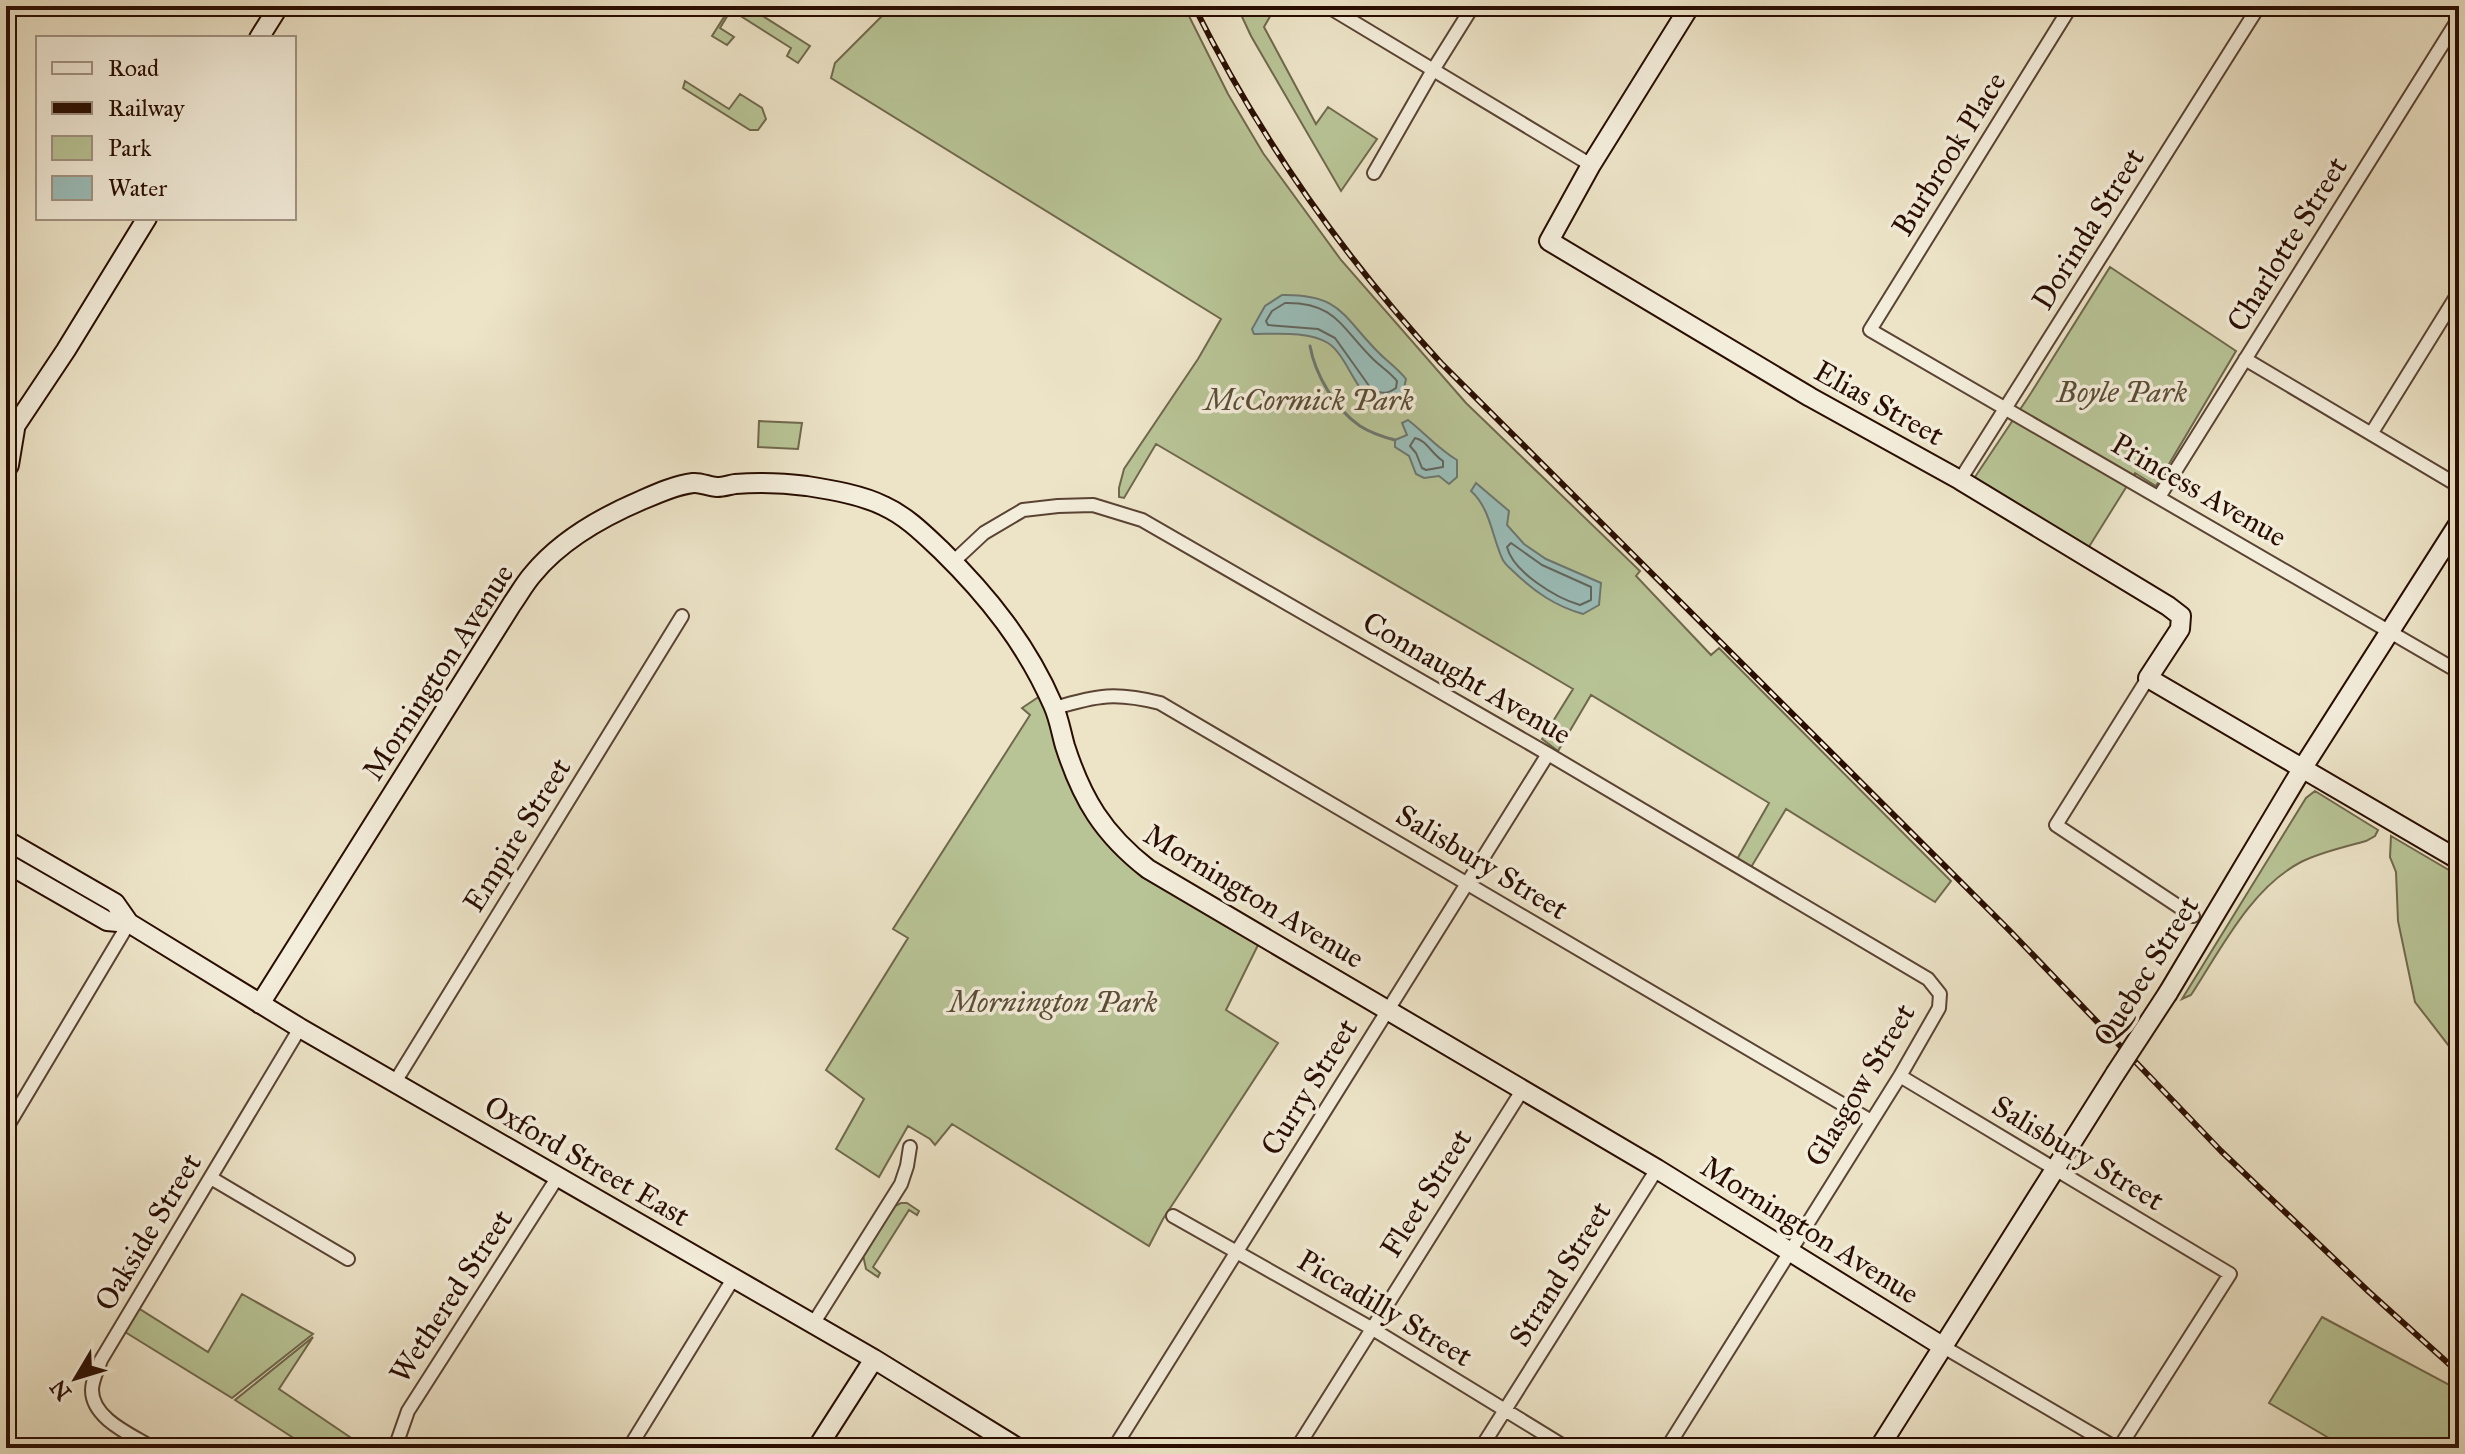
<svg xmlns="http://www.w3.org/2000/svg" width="2465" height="1454" font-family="'IM FELL Great Primer',serif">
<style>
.green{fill:#b8c496;stroke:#70684c;stroke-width:2}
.water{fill:#9abeba;stroke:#6d7770;stroke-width:2}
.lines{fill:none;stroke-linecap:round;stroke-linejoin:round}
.shore{stroke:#62665e;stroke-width:2}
.stream{stroke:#6d7770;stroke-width:3}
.street-casing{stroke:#5a4333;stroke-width:16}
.secondary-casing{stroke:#290d01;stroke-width:22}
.street{stroke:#f3eddb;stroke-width:12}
.secondary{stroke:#f3eddb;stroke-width:18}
.rail-casing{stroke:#290d01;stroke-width:6}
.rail{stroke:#f3eddb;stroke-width:3;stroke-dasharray:9;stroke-linecap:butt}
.secondary-bridge-casing{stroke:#290d01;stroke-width:22;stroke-linecap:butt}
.secondary-bridge{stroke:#f3eddb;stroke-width:18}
.labels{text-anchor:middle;stroke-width:7;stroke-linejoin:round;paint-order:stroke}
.street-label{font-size:30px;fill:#290d01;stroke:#f3eddb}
.park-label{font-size:30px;font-style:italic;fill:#5b4d35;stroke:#f3eddb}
</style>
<rect width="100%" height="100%" fill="#ede4c8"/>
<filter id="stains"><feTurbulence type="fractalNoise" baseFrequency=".0025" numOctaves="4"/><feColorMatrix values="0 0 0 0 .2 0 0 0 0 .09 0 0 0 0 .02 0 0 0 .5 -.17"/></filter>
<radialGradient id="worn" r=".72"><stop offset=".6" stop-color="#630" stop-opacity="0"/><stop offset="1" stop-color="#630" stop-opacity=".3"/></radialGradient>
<!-- green -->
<path class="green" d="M731,6H747L810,46L798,63L787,56L791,48L731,10L720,28L734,37L727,45L712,36Z
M892,6H1184L1228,94L1263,153L1341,260L1466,403L1640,571L1636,576L1711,655L1719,648L1951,881L1935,902L1786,809L1750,869L1736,861L1769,803L1591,695L1558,751L1542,739L1573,689L1156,444L1124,498L1119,497V488L1124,469L1198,359L1221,319L831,78L835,63Z
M1237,6H1276L1264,27L1316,124L1328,107L1377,139L1341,191L1251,36Z
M685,81L729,109L740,94L762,108L766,119L758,130H750L683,88Z
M2110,267L2236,351L2156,486L2135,473L2087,550L1975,482V477L2031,393Z
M759,421L802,423L798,449L758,447Z
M1040,696L1091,820L1260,941L1226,1010L1278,1043L1163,1219L1149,1246L952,1124L935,1145L930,1139L908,1126L879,1177L836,1149L864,1099L826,1070L908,938L893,929L1030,715L1022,708Z
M2315,791L2378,830L2375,836L2366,841C2345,847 2321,852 2301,862C2251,888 2221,949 2191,995L2182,999L2306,798Z
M2391,836L2459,876V1059L2415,1002L2398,921L2396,872L2390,857Z
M901,1203H907L919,1211L917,1215L909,1210L873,1267L880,1273L878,1277L866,1269L863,1255L893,1207Z
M242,1294L313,1334L232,1398L125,1332L138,1308L208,1352Z
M2322,1317L2459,1390V1448H2346L2269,1403Z
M313,1337L279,1389L366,1448H309L235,1400Z"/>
<!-- water -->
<path class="water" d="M1282,295C1341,294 1342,316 1379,353C1388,362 1398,369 1406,379L1403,393C1359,424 1355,361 1328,343C1308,331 1277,334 1254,334L1252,329L1265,306Z
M1408,420C1425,433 1438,449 1457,460V477L1449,484L1439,476L1424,478L1416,474L1409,456L1395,447V440L1407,435L1402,423Z
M1476,483L1509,511L1507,525L1524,544L1546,559L1601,583L1599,605L1583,614C1555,606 1535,592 1514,572C1510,568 1504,564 1502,558C1492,536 1490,508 1471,491Z"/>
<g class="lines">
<!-- shore -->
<path class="shore" d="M1285,303C1336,302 1341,328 1373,359C1381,367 1390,372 1397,381L1396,388C1388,394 1381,394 1372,390L1335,338L1318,329L1268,325L1266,321L1272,311Z
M1415,438C1426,440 1432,454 1443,461V467L1426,470L1422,468L1416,453L1410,446Z
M1511,543L1542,565L1591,587V600L1580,605C1556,598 1513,572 1507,547Z"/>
<!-- stream -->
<path class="stream" d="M1310,346C1315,374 1335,409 1360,426C1371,433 1383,437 1395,440"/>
<!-- street casing -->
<g class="street-casing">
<path id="street" d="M1327,6L1591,165
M2071,6L1870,330L2459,672
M1374,173L1433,70L1473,6
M2245,359L2459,486
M2371,434L2459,292
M1960,480L2259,6
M2159,497L2459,18
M953,562L984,533L1023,510L1058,506L1093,505L1142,520L1548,754L1928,979L1940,994L1939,1008L1900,1076L1667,1448
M2148,678L2056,825L2193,916
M1055,708C1098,695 1116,692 1160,703L1871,1121
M1900,1076L2230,1274L2119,1448
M395,1082L682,616
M6,1129L129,923
M211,1178L348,1259
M1173,1216L1371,1328L1567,1448
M813,1324L901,1184L907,1166L910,1147
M1942,1346L2116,1448
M153,1448C132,1435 92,1419 92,1390C92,1380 98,1369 101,1360L300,1028
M395,1448L408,1411L559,1175
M629,1448L733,1279
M1114,1448L1548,754
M1297,1448L1523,1089
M1481,1448L1657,1169"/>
</g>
<!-- secondary casing -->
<g class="secondary-casing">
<path id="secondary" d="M1690,6L1591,165L1549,241L1810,397L1960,480L2168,606L2181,616L2180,629L2148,678L2459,860
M259,38L279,6
M6,440L66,350L147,218
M6,470L9,465L15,429
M6,840L115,903L129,923L300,1028L874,1359L1018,1448
M6,863L107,921L129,923
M2168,993L2302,769L2459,523
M260,1004L512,604C519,594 525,583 533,574C561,540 602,517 642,500C658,493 676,485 693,483C701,482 709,487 717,487C723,487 729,485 735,484C758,482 784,483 807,486C832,490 862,495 884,506C906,516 923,533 941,550C988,596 1027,645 1053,705C1059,718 1061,732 1065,746C1082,799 1103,834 1148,869L1657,1169L1942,1346
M817,1448L874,1359
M1879,1448L2115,1074"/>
</g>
<!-- street -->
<use href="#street" class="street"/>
<!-- secondary -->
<use href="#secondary" class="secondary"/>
<!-- rail casing -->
<g class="rail-casing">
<path id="rail" d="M1194,6C1260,139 1341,254 1441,363L2010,931L2221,1151L2368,1291L2459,1373"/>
</g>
<!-- rail -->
<use href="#rail" class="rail"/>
<!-- secondary-bridge casing -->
<g class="secondary-bridge-casing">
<path id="secondary-bridge" d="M2115,1074L2168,993"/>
</g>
<!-- secondary-bridge -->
<use href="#secondary-bridge" class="secondary-bridge"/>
</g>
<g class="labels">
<!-- street labels -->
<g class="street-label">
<text transform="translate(1949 154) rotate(-58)" y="10">Burbrook Place</text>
<text transform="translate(2088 229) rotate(-58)" y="10">Dorinda Street</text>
<text transform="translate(2287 244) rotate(-58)" y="10">Charlotte Street</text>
<text transform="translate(1879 403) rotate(29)" y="10">Elias Street</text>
<text transform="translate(2199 490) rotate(30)" y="10">Princess Avenue</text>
<text transform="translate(438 672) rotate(-57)" y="10">Mornington Avenue</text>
<text transform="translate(1467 678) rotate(30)" y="10">Connaught Avenue</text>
<text transform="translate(517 835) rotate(-58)" y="10">Empire Street</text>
<text transform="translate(1482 862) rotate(31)" y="10">Salisbury Street</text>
<text transform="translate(1254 896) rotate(31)" y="10">Mornington Avenue</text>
<text transform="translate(2146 971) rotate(-58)" y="10">Quebec Street</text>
<text transform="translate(1860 1085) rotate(-59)" y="10">Glasgow Street</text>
<text transform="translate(1309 1087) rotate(-58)" y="10">Curry Street</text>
<text transform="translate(2078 1153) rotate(31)" y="10">Salisbury Street</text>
<text transform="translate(587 1161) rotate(30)" y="10">Oxford Street East</text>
<text transform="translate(1426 1193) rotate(-58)" y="10">Fleet Street</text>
<text transform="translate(1810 1230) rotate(32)" y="10">Mornington Avenue</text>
<text transform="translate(148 1232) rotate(-59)" y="10">Oakside Street</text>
<text transform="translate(1560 1274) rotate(-58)" y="10">Strand Street</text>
<text transform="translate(451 1296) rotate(-57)" y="10">Wethered Street</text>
<text transform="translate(1385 1308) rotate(31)" y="10">Piccadilly Street</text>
</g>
<!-- park labels -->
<g class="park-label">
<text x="2122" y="402">Boyle Park</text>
<text x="1309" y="410">McCormick Park</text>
<text x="1053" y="1012">Mornington Park</text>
</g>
</g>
<!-- margin -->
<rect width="2465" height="1454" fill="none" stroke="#ede4c8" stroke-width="32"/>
<rect x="8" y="8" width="2449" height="1438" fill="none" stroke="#290d01" stroke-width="4"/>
<rect x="16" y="16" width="2433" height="1422" fill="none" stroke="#290d01" stroke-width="2"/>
<!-- legend -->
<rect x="36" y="36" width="260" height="184" fill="#f3eddb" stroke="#a29384" stroke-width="2"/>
<rect x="52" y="62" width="40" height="12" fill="#f3eddb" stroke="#a29384" stroke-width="2"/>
<text x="108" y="76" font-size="24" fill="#290d01">Road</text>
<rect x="52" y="102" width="40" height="12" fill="#290d01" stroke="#a29384" stroke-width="2"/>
<text x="108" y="116" font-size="24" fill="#290d01">Railway</text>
<rect x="52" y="136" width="40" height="24" fill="#b8c496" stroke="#a29384" stroke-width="2"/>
<text x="108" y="156" font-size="24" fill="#290d01">Park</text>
<rect x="52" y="176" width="40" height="24" fill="#9abeba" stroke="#a29384" stroke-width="2"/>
<text x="108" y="196" font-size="24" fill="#290d01">Water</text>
<!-- north arrow -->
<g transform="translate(76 1378) rotate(232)" stroke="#f3eddb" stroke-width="6" paint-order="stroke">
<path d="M0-6L14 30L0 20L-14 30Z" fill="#290d01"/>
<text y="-12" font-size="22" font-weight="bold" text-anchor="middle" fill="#290d01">N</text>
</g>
<rect width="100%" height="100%" filter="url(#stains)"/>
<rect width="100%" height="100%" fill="url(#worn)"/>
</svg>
